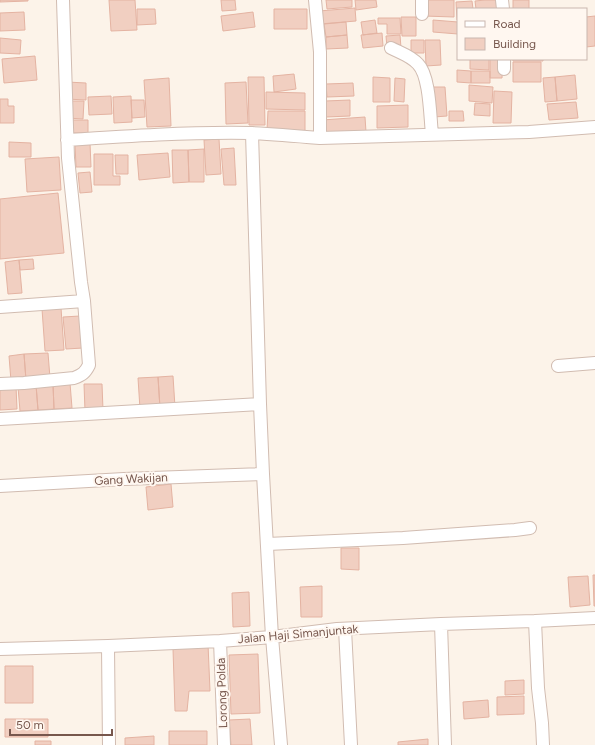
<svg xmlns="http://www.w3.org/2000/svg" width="595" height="745" font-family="Figtree,sans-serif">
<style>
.building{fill:#f1cfc1;stroke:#e4b3a2}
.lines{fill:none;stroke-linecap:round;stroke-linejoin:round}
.minor-casing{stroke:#d1bcb1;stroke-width:14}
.minor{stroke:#fff;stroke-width:12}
.labels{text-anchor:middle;stroke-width:4;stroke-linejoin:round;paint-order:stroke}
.street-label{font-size:12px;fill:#77574d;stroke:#fff7f0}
</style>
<rect width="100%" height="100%" fill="#fcf3e9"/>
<!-- building -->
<path class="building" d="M0,0H28V1L0,2Z
M109,0H135L137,30L111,31Z
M221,0H235L236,10L222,11Z
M326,0H352V7L327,9Z
M355,0H376L377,7L356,10Z
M425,0H454V17L424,16Z
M485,0H498L499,9H476L475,1Z
M513,0H529V9H513Z
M472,1L473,9H458V20H457L456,2Z
M355,8L356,21L320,24L319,11Z
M137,9H155L156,24L137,25Z
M274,9H307V29H274Z
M24,12L25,30L0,31V13Z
M253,12L255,27L223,31L221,16Z
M595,16V46L586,47V17Z
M401,17H416V36H402Z
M378,18H400L401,34H387V24H378Z
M375,20L377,33L363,35L361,22Z
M433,20L458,22V34L433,32Z
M346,22L347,35L326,37L324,24Z
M382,33L383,46L363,48L361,35Z
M347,35L348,48L326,49V37Z
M400,35L401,48H387L386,36Z
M0,38L21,40L20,54L0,53Z
M411,40H424V53H411Z
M425,40H440L441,65L426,66Z
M35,56L37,80L4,83L2,59Z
M470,59H489V70L470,69Z
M490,59H503L502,78H490Z
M513,59H543V61H513Z
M513,62H541V82H513Z
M457,70L471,71V83L457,82Z
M471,71H490V83H471Z
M294,74L296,89L274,92L273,76Z
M575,75L577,99L557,101L555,77Z
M248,77H264L265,125H249Z
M373,77L390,78V102H373Z
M555,77L557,101L545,102L543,78Z
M169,78L171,126L147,127L144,80Z
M395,78L405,79L404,102L394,101Z
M67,82L86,83V100L66,99Z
M246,82L248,123L226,124L225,83Z
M353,83L354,96L327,97L326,84Z
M469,85L493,87L492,103L469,101Z
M433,87H445L447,116L434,117Z
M494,91L512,92L511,123H493Z
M266,92L305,93V110L266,109Z
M111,96L112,114L89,115L88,97Z
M131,96L132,122L114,123L113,97Z
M0,99H8V106H14V123H0Z
M131,100H144L145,117L132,118Z
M350,100V116L326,117L325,101Z
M67,101H84L83,119L67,118Z
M576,102L578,118L549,120L547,104Z
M475,103L490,104V116L474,115Z
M408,105V127L377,128V106Z
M268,111H305V131L267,130Z
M449,111H463L464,121H449Z
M365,117L366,132L323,135L322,120Z
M69,120H88V133H69Z
M219,139L221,174L206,175L204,140Z
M9,142L31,143V157H9Z
M90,143L91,167H76L75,144Z
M234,148L236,185H224L221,149Z
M204,149V182H189L188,150Z
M172,150H188L189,182L173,183Z
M168,153L170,177L139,180L137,155Z
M94,154H113V176H120V185H94Z
M115,155H128V174H116Z
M59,157L61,190L27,192L25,159Z
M90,172L92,192L80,193L78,173Z
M58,193L64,253L0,259V199Z
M33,259L34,269L20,270L19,260Z
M19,260L22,293L8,294L5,262Z
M61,308L64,350L45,351L42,309Z
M80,316L83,348L66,349L63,317Z
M48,353L50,378L26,380L24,354Z
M24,354L26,380L11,381L9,356Z
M173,376L175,407L160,408L158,377Z
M158,377L160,408L140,409L138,378Z
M70,383L72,408L54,409L53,384Z
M53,384L54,409L38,410L36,385Z
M84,384H102L103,410L85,411Z
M36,385L38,410L20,411L18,387Z
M16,386L17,409L0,410V387Z
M171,484L173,507L148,510L146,487Z
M341,548H359V570L341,569Z
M593,575H595V606H594Z
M588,576L590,605L570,607L568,577Z
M322,586V617H301L300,587Z
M249,592L250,626L233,627L232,593Z
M208,644L210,691H189L187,711H175L173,649Z
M258,654L260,713L231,714L229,655Z
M5,666H33V703H5Z
M524,680V694L505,695V681Z
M524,696V714L497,715V697Z
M488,700L489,717L464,719L463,702Z
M5,719H48V737H5Z
M250,719L252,745H231L229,720Z
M169,731H207V745H169Z
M154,736V745H125V738Z
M428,739V745H398V742Z
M35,741H51V745H35Z"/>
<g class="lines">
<!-- minor casing -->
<g class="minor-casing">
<path id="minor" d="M315,0L320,52V138L529,132L595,127
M422,0V14
M502,0L503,9
M391,48C401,53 411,56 418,64C430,76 430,117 432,134
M504,59V69
M252,133L260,404L263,474L272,637L281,745
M67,140C128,136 189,132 250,133C274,134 297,136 320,138
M0,307L84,301
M558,366L595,363
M0,384L24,383L74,378C82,375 85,373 89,365L84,301L81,282L68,158L63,0
M0,419L260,404
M0,486L124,479L263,474
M267,544L403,538L515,530L530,528
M535,621L538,688L542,723L543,745
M441,624L445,745
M345,629L351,745
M220,641L224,745
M108,646L109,745
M0,649L108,646L220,641L272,637L337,629L441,624L535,621L595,618"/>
</g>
<!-- minor -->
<use href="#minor" class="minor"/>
</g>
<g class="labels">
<!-- street labels -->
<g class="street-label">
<text transform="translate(131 479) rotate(-3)" y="4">Gang Wakijan</text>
<text transform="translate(298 634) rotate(-5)" y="4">Jalan Haji Simanjuntak</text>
<text transform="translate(222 693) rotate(-92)" y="4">Lorong Polda</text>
</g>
</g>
<!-- legend -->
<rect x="457" y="8" width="130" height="52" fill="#fff7f0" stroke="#c9b7af"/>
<rect x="465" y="21" width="20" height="6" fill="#ffffff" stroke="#c9b7af"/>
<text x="493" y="28" font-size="12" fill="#77574d">Road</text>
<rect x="465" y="38" width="20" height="12" fill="#f1cfc1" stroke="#c9b7af"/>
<text x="493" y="48" font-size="12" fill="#77574d">Building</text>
<!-- scale -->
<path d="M10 729v6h102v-6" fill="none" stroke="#77574d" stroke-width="2"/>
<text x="16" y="729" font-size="12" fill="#77574d" stroke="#fff7f0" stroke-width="3" paint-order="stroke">50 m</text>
</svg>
